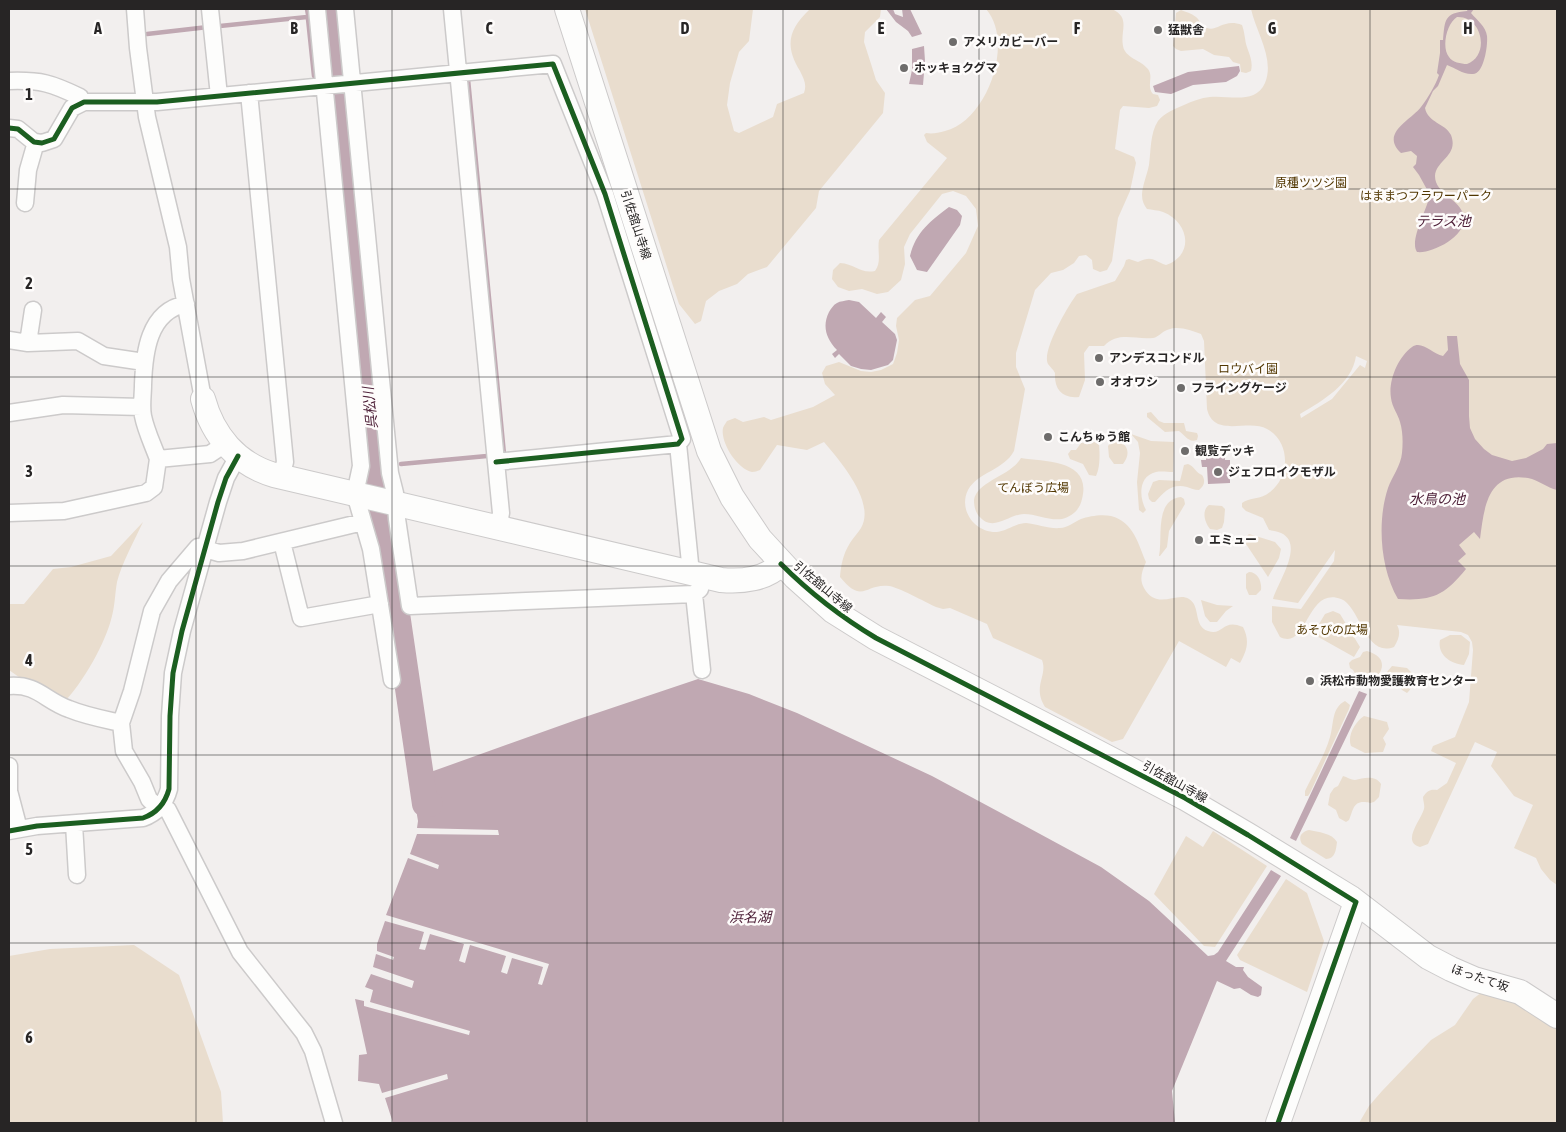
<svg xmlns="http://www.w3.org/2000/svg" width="1566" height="1132" font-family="'Asap Condensed','Noto Sans JP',sans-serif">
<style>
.green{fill:#e9ddce;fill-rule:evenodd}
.water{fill:#c0a8b2;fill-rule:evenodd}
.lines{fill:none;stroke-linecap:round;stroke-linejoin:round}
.stream{stroke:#c0a8b2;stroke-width:4.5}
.river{stroke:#c0a8b2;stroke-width:26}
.street-casing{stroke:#cccaca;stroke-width:19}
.secondary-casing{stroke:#cccaca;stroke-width:26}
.street{stroke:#fdfdfc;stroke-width:16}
.secondary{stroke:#fdfdfc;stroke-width:24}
.cycleway-casing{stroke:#fefcfb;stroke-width:8}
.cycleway{stroke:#1b5e20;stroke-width:5}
.grid{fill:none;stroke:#272525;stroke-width:1;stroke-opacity:0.55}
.poi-dot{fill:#6e6c6b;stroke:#fefcfb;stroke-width:2}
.labels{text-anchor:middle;stroke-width:5;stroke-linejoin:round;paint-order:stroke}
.poi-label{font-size:12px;font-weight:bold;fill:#272525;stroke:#fefcfb;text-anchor:start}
.park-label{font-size:12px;fill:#513600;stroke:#fefcfb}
.street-label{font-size:12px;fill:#272525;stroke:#fefcfb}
.water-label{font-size:14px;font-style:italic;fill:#4e2139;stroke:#fefcfb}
.grid-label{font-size:16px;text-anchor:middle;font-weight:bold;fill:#272525;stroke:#fefcfb;stroke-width:5;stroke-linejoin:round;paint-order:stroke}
</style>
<rect width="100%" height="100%" fill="#f2efee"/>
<!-- green -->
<path class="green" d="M585,9H753L749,41L739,52L730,83L727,105L734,131L739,133L773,117L777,104L804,93C807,85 804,79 800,71C784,45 789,29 810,9H881L880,17L865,32L864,42L872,67L876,80L885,93L883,113L819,191L816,208L767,267L748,274L737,284L719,291L706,301L701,321L695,324L679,304L673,286Z
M986,9H1112C1131,18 1120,30 1123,46C1125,58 1141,60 1148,69C1154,77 1146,86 1153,94L1158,95L1160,100L1157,106L1149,108L1123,106L1120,110L1115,149L1134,157L1136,163L1130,191L1118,218L1112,261L1107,270L1100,272L1093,269L1092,260L1086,255L1079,256L1074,263L1063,270L1051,273L1035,290L1016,353V367L1025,389L1014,451C1004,470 978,472 968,490C958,510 975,533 997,532C1007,531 1016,523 1026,523C1037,524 1049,529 1060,528C1067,528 1074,522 1081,519C1089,516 1102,514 1111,516C1134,522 1138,544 1146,562C1142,571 1139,579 1144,588C1157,611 1177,591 1189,599C1201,606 1193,626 1208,631C1224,636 1222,618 1243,627C1250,641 1247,650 1240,663L1231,658L1226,667L1179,641L1123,739L1112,742L1045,707C1032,686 1048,676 1042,660L993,638L987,624L950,608L943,609L936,607C925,602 898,587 889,586C865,583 863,605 840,577C841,565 843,554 850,543C853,538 858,533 861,528C876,502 840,461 824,442L807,450L777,445L760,470C757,471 755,472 752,472C737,469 720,442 723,428C723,427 727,421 727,421L735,418L743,422L764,417L771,420L813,407L835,395L825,384L822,373L826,366L839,362L861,371L871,372L881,370L893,364L897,353L899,340L896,326L897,318L915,300L930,296L966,253L978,226L976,209L966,196L953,191L942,194L910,234L904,247L905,264L901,280L888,292L877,294L862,289L849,291L838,287L832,279L833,270L840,263C855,264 860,274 875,271C882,262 877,251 879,240L947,158L927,142L924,135L926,133C932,134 938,133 945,131C987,121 1015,42 986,9Z
M1251,9H1557V885L1550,880L1541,869L1536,858L1514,848L1533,805L1514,796L1491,766L1497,752L1475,742L1428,844L1420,847C1401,842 1421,820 1424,809C1425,805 1423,801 1423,797C1427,791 1430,789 1437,790L1447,783L1456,763L1431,751L1433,746L1455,737L1469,702L1473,650L1472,642L1468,635L1461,632L1397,625C1401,632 1399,639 1394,647C1365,658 1360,606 1341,599C1306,586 1308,651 1280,637L1272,622V606L1301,609L1334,561L1335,550L1298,603L1273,599C1278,582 1305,544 1281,533C1277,531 1273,531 1269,530L1263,518L1246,511L1242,507V503C1249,497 1261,500 1270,492C1290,477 1291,442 1267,429C1249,418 1214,439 1207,409L1204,341L1201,334C1191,330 1177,325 1167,330C1161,332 1159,337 1153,338C1135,340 1118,331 1104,346H1089L1084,353L1085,380L1079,397C1062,399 1054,389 1055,373C1053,369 1050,367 1048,364C1041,352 1069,304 1077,294L1115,281L1124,266L1126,260L1129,259L1138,262C1153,255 1153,261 1166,265C1195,255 1189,222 1163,212C1158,210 1152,210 1147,209C1144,205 1142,201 1142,195C1142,186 1147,175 1149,165C1151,151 1150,133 1158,121C1164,113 1175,109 1184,105C1192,101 1201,98 1210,97C1229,95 1255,105 1265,83C1275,59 1256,32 1251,9ZM1356,356L1367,361L1365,368L1360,365L1332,399L1301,418L1300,414C1322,401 1352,384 1356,356Z
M1181,10C1186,12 1191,13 1196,17C1200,20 1201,26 1207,28C1217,32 1224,18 1242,25C1244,31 1244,32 1245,38C1246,50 1254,58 1251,71L1246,73L1241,72L1240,64L1233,62L1229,57L1214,55L1203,49L1181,51L1176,49L1173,46L1176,13Z
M1151,412L1159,421L1164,423H1184L1186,431L1197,433L1198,436L1197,440C1188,443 1185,435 1179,431L1165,432L1147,417V413Z
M1131,434L1151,441L1174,442L1173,472C1168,472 1161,471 1156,472C1138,476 1139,498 1146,510L1143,513L1139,510L1137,482L1140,453L1138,442Z
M1113,440C1127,441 1132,453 1123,464H1114L1109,457L1108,446Z
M1095,442L1099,445C1100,454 1100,468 1096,476L1089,475L1083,464L1070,459L1068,454L1071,450H1076L1081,443Z
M1021,458C1047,462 1092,460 1082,499C1080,509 1073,516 1062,519C1050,521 1036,514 1024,514C1008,514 993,534 978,515C975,510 974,506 974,500C977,481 1011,476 1021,458Z
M1188,464C1194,466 1196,473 1202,475C1206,481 1204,486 1199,490C1194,490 1191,488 1187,487C1172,483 1164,492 1155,502H1152L1149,499L1148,494L1153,482L1159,480L1180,481L1184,465Z
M1181,497L1184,499L1185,504L1169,531L1167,547L1160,556H1159C1163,537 1154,500 1181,497Z
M1209,505L1222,506L1225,509L1224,522L1222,528L1217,530L1210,529C1205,523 1201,511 1209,505Z
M143,522C135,539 121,565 117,582C115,593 115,605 112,616C106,642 83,683 64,702H54L9,670V604H24L53,569L71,567L111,556Z
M1249,534L1275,542L1281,549L1279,558L1268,577L1246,544V537Z
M1249,572C1258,572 1262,582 1261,590L1256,595H1249L1246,588V574Z
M1201,600L1217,605L1233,606L1226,611L1217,622H1210L1205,616Z
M1333,611L1340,614L1360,647L1354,657L1313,634L1325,614Z
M1450,635H1461L1470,642L1469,654L1464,665C1451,664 1437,655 1440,640Z
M1367,651C1388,657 1385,672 1370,683L1359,680L1353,670L1350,668L1349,663L1352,660L1360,657L1363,652Z
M1392,666L1407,668L1413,674C1413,681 1413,688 1407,693L1402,690L1399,684L1387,677V672Z
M1345,701L1350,705L1349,709L1310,793L1308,796H1305V791C1313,774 1325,755 1330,737C1334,725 1331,708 1345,701Z
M1364,716L1387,722L1389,729L1383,738L1386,744L1383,752L1365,753L1351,746C1347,736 1355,722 1364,716Z
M1343,776C1347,777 1351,780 1355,780C1364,778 1375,775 1381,784L1379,797L1374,802C1366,804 1374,803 1365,802C1353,801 1353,811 1349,820L1346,822L1339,818L1336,810L1328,805L1330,794L1334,788L1338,786Z
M1309,830C1318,832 1332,833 1337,842C1336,850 1335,859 1326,859L1302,844C1298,837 1301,832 1309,830Z
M1213,831L1267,866L1215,947L1204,946L1154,894L1186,836L1203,847Z
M1286,879L1307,893L1324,941L1307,992L1240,960L1237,955Z
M134,945L179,975L221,1092L223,1123H9V956L50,949Z
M1482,992C1506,991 1537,1015 1557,1028V1123H1359L1369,1106L1382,1091L1431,1040L1455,1025L1473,999Z"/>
<!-- water -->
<path class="water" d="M886,9H893L895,14L903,17L902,9H910L922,34L912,37L908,31L896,22Z
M1468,9H1474L1471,13C1477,20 1486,27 1487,36C1488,45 1484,74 1473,74C1464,75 1455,68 1447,65L1438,86L1433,91L1425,108C1428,123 1445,123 1451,135C1459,156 1436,160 1435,176C1435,194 1460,199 1464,216C1468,235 1433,254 1417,252C1409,241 1427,209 1430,195L1419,175L1413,167L1416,164L1417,156L1411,151L1401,153C1380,133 1410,121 1421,107C1428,98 1435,86 1439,75L1437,73L1440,53V40H1443C1445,20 1444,13 1467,11ZM1457,17C1483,16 1490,56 1467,64C1461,64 1452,62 1449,57C1441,47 1447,23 1457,17Z
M924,46L925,61L923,85L909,84L912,70V49Z
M1239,66L1240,71L1237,76L1226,82L1193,85L1171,94L1155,92L1153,86L1188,72Z
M949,207L957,210L962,216L960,225L927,272L917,270L910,256C916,231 931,221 949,207Z
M849,300L859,302L876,318L881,312L886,317L882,322L895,334L897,340L893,360L888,365L871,370L861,369L851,366L839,354L835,358L832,354L837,350C826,339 822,326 829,312C831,309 833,305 837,303C840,301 845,301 849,300Z
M1447,336H1457L1460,364L1469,380V416L1470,428L1475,439L1484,449L1492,455L1512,461L1526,458L1543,449L1547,444L1557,443V490C1547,488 1539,480 1528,478C1487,471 1484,509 1480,539L1474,532L1459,545L1466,554L1458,561L1466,569C1444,596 1432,601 1398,599C1380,568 1377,521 1388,488C1392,477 1401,465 1402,453C1403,443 1403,432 1400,422C1398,414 1392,407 1391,398C1388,381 1398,357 1412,347C1422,340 1432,354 1443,356L1448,350Z
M1224,444L1225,460H1230V483L1208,484L1207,467H1202L1201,460H1206V451H1201V445Z
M698,679L749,694L797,713L932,776L1001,813L1101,867L1149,901L1208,956L1214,955L1218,952L1271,870L1281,876L1226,961L1236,967H1244L1243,970L1248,977L1262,987L1261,995L1258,997L1251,995L1240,988L1234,989L1217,981L1172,1091L1175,1123H393L385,1098L448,1079L447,1074L382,1093L379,1084L358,1081L359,1055L367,1054L355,999L364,1001V1006L469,1035L470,1031L370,1002L373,990L365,987L371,974L412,988L414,981L373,967L376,954L393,960L394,957L377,951V944L385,921L424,932L419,949L425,950L430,934L464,944L459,961L465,963L470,945L506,956L501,972L507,974L512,958L543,967L538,984L542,985L549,964L386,915L408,858L438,869L439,865L410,854L417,834L499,835L498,830L417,828L418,821L411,779L576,720Z
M1359,691L1367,694L1296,841L1290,838Z"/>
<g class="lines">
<!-- stream -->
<path class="stream" d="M307,9L308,15
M323,16L331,15
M308,19L314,76
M220,26L307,17
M147,34L208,27
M468,79L504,454
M401,464L487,456
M375,467L385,466"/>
<!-- river -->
<path class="river" d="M331,9L376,471L425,804H430"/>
<!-- street casing -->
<g class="street-casing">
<path id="street" d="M135,9L138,48L147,117L178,247L181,279L203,399
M210,9L219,96
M317,9L361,466L355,494L371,549L392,680
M345,9L390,473L395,493L397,519L410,606L694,594L700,589L703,576
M452,9L501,513L498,527
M9,81C41,80 51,83 80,97L82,103
M249,93L285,462L281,476
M9,128L18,129L34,142L42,143L54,139L72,108L84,102H157L553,64L605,194L682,439L678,444L496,462
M25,203L28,170L36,142
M9,340L28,343L78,341L104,356L144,362
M28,343L33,310
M9,413L63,405L142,407
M678,444L690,563L688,572
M158,459C153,445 146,431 143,416C141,406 143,395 143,385C144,354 148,311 186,304
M9,513L64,511L146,493L154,487L158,459L210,454L225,444
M282,542L301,618L380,604
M694,594L702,670
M9,686C38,684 44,700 69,709C86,716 103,719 121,723
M9,766V791L19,829
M162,806L168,810L240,952L304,1033L313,1051L334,1123
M159,809L149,799L142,782L124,751L121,723L132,691L152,611L169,581L198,547L219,553L243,551L363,522
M74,824L77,875
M9,831L37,826L143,818C157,813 165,804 169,789L170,716L173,673L182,631L218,502L226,478L238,456"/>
</g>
<!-- secondary casing -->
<g class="secondary-casing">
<path id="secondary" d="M567,9L709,451L732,497L760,539L795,577L833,611L876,638L1078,742L1185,798L1248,835L1351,898L1428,957L1451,969L1474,979L1520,992L1557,1016
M203,399C213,436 237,464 274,475L721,580C742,582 766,579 781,564
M1278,1123L1356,902"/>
</g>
<!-- street -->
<use href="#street" class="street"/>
<!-- secondary -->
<use href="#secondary" class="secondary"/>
<!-- cycleway casing -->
<g class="cycleway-casing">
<path id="cycleway" d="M9,128L18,129L34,142L42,143L54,139L72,108L84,102H157L553,64L605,194L682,439L678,444L496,462
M781,564C810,593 841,617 876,638L1185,798L1248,835L1356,902L1278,1123
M9,831L37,826L143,818C157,813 165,804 169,789L170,716L173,673L182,631L218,502L226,478L238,456"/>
</g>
<!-- cycleway -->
<use href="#cycleway" class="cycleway"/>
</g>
<!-- grid -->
<path class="grid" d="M196,9V1123M392,9V1123M587,9V1123M783,9V1123M979,9V1123M1174,9V1123M1370,9V1123M9,189H1557M9,377H1557M9,566H1557M9,755H1557M9,943H1557"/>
<!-- markers -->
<g class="poi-dot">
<circle cx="1158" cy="30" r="5"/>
<circle cx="953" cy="42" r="5"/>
<circle cx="904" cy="68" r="5"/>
<circle cx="1099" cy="358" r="5"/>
<circle cx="1100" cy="382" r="5"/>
<circle cx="1181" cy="388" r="5"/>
<circle cx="1048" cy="437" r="5"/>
<circle cx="1185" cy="451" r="5"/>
<circle cx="1218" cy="472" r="5"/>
<circle cx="1199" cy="540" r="5"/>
<circle cx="1310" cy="681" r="5"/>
</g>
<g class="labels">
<!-- poi labels -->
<g class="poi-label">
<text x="1168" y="34">猛獣舎</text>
<text x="963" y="46">アメリカビーバー</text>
<text x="914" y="72">ホッキョクグマ</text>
<text x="1109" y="362">アンデスコンドル</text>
<text x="1110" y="386">オオワシ</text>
<text x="1191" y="392">フライングケージ</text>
<text x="1058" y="441">こんちゅう館</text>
<text x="1195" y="455">観覧デッキ</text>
<text x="1228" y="476">ジェフロイクモザル</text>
<text x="1209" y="544">エミュー</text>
<text x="1320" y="685">浜松市動物愛護教育センター</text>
</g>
<!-- park labels -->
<g class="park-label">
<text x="1311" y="187">原種ツツジ園</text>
<text x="1426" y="200">はままつフラワーパーク</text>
<text x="1248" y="373">ロウバイ園</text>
<text x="1033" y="492">てんぼう広場</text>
<text x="1332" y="634">あそびの広場</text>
</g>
<!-- street labels -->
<g class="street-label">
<text transform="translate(636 225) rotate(72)" y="4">引佐舘山寺線</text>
<text transform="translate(823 587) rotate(40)" y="4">引佐舘山寺線</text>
<text transform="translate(1175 782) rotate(29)" y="4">引佐舘山寺線</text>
<text transform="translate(1480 978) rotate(19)" y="4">ほったて坂</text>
</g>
<!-- water labels -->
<g class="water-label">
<text x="1443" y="226">テラス池</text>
<text transform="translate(370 408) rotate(-96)" y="5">呉松川</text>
<text x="1437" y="504">水鳥の池</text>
<text x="750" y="922">浜名湖</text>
</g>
</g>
<g class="grid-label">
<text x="98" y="34">A</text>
<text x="294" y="34">B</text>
<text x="489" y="34">C</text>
<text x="685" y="34">D</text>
<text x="881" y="34">E</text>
<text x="1077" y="34">F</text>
<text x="1272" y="34">G</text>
<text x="1468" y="34">H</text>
<text x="29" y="100">1</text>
<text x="29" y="289">2</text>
<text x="29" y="477">3</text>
<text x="29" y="666">4</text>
<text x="29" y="855">5</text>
<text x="29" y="1043">6</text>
</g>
<!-- border -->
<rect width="1566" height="1132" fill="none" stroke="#272525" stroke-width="20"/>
</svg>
